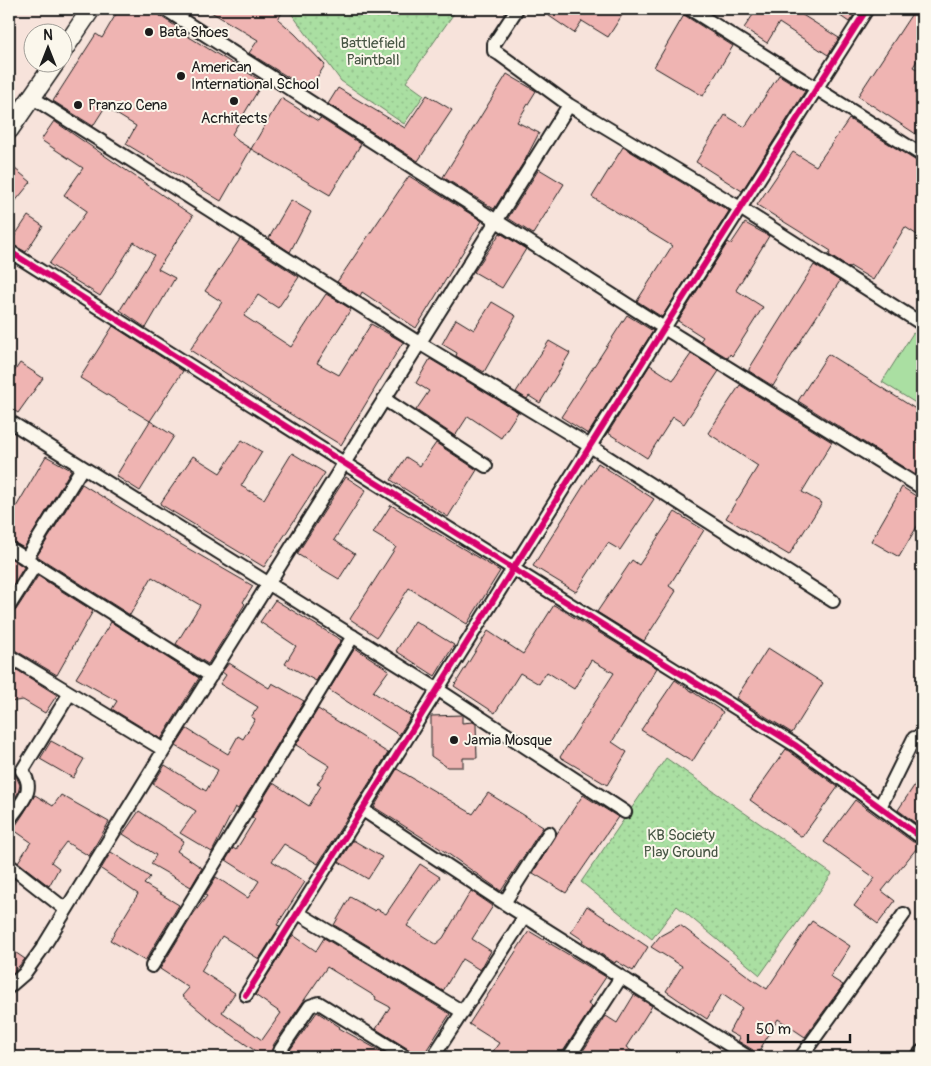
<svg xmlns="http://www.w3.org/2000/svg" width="931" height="1066" font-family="Pangolin,sans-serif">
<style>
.green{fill:url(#green-dots);stroke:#637e5f}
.pitch{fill:#aadfa2;stroke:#637e5f}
.building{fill:#efb4b2;stroke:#1c1c1c}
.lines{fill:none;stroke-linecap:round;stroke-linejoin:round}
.minor-casing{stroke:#1c1c1c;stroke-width:16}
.tertiary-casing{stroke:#1c1c1c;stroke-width:19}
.secondary-casing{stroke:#1c1c1c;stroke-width:21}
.minor{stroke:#fbf7ec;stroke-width:12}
.tertiary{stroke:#fbf7ec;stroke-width:15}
.secondary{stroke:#fbf7ec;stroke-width:18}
.cycleway-casing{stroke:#fbf7ec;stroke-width:9}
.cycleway{stroke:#d6006c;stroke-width:6}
.poi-dot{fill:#1c1c1c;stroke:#fbf7ec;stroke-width:2}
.labels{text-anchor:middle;stroke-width:4;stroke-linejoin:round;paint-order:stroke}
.poi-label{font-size:15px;fill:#1c1c1c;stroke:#fbf7ec;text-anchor:start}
.park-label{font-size:15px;fill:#475644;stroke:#fbf7ec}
</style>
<defs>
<pattern id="green-dots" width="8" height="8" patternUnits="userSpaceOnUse" patternTransform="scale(1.25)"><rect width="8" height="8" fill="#aadfa2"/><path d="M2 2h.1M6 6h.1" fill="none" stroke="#92bf8b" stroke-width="1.8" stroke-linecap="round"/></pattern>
</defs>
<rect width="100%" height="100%" fill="#f7e3db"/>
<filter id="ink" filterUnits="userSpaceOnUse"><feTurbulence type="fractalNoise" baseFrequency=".02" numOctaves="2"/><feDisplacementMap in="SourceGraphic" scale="10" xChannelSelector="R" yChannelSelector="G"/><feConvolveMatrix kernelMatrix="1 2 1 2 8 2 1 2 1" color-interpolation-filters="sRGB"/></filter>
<g filter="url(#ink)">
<!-- green -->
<path class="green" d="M288,9H457L406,82L424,95L404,124L341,81Z
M666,758L832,874L760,975L677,906L652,939L581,882Z"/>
<!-- pitch -->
<path class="pitch" d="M913,333L922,338V407L882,382Z"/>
<!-- building -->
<path class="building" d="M119,9H157L160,16L177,27L176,29L263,82L232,134L238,141L251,149L221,201L126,144L136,126L105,107L93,126L53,101L96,34L102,38Z
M206,9H285L278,19L295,34L325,65L309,90L249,53L258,40Z
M539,9H577L586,15L590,9H626L608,37L582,21L574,33Z
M757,9H793L839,38L828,55L779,23L767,43L744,28Z
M830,9H858L849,22Z
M915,9H922V53L913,67L922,72V138L858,96Z
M684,15L733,46L703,96L654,67Z
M507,74L536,91L517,122L539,133L525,160L494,209L443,177Z
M779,75L805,91L742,191L696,162L725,115L745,127Z
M338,88L405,128L427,95L452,110L418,161L328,104Z
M281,98L318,121L320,118L361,144L330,195L251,149Z
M849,119L918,162L922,163V238L905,227L873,280L850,266L849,268L829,255L831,251L757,205L793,152L816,166Z
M54,121L193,216L158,269L175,278L146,328L120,310L154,255L134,242L100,296L49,264L87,211L64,195L83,168L41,140Z
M623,147L729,211L662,317L637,301L672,246L592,197Z
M9,164L31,182L9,209Z
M539,169L564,184L533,234L508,218Z
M409,176L482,221L416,328L362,292L360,296L337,282Z
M291,200L311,212L290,252L269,238Z
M28,216L43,226L26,252L10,243Z
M745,223L769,236L736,290L763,307L732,356L730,354L728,358L700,341L703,337L678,321L728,242L731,244Z
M500,233L526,249L502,288L474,272Z
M240,239L299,277L278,308L258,295L244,316L291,347L326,294L351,309L317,363L339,375L371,324L403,342L341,445L264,398L190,350L222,302L205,291Z
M814,265L840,281L805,334L773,386L749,371V369Z
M492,302L516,316L484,372L456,356L457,353L442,344L456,319L474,330Z
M627,315L653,331L588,434L561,417Z
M113,326L183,371L150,421L80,378Z
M549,341L570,353L540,403L529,396L527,399L516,392Z
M691,354L719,371L684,424L673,417L647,458L608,433L650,365L673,380Z
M828,354L922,413V465L916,475L798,401Z
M430,359L518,412L501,438L468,416L455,436L416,410L429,391L416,383Z
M20,363L43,378L18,413L9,407V379Z
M740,385L832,442L802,492L822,503L789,555L726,518L758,466L708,433Z
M150,421L174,436L140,491L116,476Z
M242,440L262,452L241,486L264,499L292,453L325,473L264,567L160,504L193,456L220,473Z
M436,443L477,470L448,517L391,480L406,457L420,466Z
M46,456L71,470L24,548L9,540V519Z
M598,463L654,499L620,550L608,543L576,592L533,566Z
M346,477L366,490L334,540L355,554L339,579L297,554Z
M82,484L151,527L253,586L243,602L245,604L208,664L176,644L200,605L152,577L130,615L37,556Z
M902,487L922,500V518L899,557L871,541Z
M391,505L500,571L467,624L409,588L377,637L350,619L396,547L373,533Z
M675,512L704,530L669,586L676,591L644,641L597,612L632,560L639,565Z
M9,557L24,567L9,591Z
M38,576L93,611L57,675L13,649L9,648V614L16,610Z
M275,600L341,640L316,681L285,664L296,646L260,622Z
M554,605L657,668L612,742L627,752L607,785L560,757L614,673L591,660L574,689L547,672L539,684L520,673L495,713L454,686L488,631L523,654Z
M415,621L454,645L435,676L396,651Z
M111,622L199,678L161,739L112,709L117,701L76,678Z
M355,648L389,670L373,692L411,716L399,735L329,690Z
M768,648L823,683L792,733L736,698Z
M229,663L269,688L272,683L304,701L238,809L235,807L212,852L180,833L196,811L153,784L165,765L206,791L218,770L176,746L187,729L228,754L238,736L243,739L255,719L251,717L258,707L220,684L226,675L222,672Z
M9,665L57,695L45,713L23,700L9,702Z
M675,680L723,712L692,762L641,730Z
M318,709L388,753L318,864L284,844L272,861L305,882L277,925L280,926L259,959L222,936L201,971L235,993L222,1012L262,1040L281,1013L255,995L293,935L316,951L324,938L450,1014L422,1057H414L410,1050L376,1029L390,1007L375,999L376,997L327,967L274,1044L271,1051L272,1057H264L212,1021L182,996L189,988L160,969L194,913L207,896L205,895L216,877L248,898L259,881L226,860L233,848L236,850L255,819L252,817L273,783L309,806L321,786L317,784L330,766L296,745Z
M462,715V723L473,722L476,724L477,758H463V767H447L431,756V716Z
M51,741L84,759L73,778L40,759Z
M786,749L838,787L802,837L750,800Z
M397,769L473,814L488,793L543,827L501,891L447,853L374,807Z
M9,770L15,774L20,785L18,793L9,806Z
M922,774V828L898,810Z
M35,795L53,806L61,795L109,822L89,856L66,842L51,862L59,868L49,886L18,862L31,842L11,828L16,825L24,813Z
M583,795L618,817L566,893L533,873L558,832Z
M855,800L913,842L921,843L882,891L895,901L878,924L854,906L875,878L824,842Z
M139,811L184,841L177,851L202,868L191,887L151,864L156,855L123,834Z
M353,840L382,857L368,879L339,862Z
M111,852L150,877L144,884L179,905L145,961L110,940L138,894L101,869Z
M420,864L440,877L407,926L436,944L443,938L471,891L493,906L472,939L491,951L482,967L480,970L462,959L443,991L334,925L350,897L375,911L377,909L386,914Z
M587,906L648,947L633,971L616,961L615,963L582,942L583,940L571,932Z
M812,921L850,946L830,977L843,985L805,1037L778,1019L756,1056L753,1050L738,1041L740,1038L729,1032L742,1008L722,994L707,1019L689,1007L666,991L682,966L651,947L660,936L680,925L752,979L767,989Z
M529,931L606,977L588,1004L592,1007L562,1053L561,1057H489L499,1043L469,1024Z
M9,948L25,959L13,973L9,970Z
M634,995L652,1006L626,1047L640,1057H579L606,1016L617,1023Z
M317,1012L340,1027L339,1028L391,1057H288V1053Z"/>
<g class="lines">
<!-- minor casing -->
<g class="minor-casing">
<path id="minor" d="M165,9L664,328L922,488
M517,9L494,44V51L499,54L569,105L740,208L922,324
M690,9L922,155
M33,98L419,343L590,446L833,601
M9,251L344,463L795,745L918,835
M384,399L486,466
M9,421L437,689L625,812
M9,548L211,676
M26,559L82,468
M9,606L35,565
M9,656L164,750
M880,807L914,738
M363,810L504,903L748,1057
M9,820C20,803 37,791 22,771L70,693
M9,865L65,909
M504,903L549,833
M298,913L463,1012
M152,966L353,636
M9,987L24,974L42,949L164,750L569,105
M246,995L664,328L867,9
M280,1057L279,1054L281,1049L310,1006L319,1003L406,1057
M433,1057L525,916
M569,1057L621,977
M801,1057L904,914"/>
</g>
<!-- tertiary casing -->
<g class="tertiary-casing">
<path id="tertiary" d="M919,1057L922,1053"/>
</g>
<!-- secondary casing -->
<g class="secondary-casing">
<path id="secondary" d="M62,52L91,9
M9,130L56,62"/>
</g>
<!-- minor -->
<use href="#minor" class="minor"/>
<!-- tertiary -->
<use href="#tertiary" class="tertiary"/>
<!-- secondary -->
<use href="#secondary" class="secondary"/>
<!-- cycleway casing -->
<g class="cycleway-casing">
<path id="cycleway" d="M9,251L344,463L795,745L918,835
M246,995L664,328L867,9"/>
</g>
<!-- cycleway -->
<use href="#cycleway" class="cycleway"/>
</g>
</g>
<!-- markers -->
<g class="poi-dot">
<circle cx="149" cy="32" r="5"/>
<circle cx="181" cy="76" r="5"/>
<circle cx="234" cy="101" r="5"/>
<circle cx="78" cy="105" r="5"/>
<circle cx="454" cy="740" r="5"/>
</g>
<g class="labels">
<!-- poi labels -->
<g class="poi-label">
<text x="159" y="37">Bata Shoes</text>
<text x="191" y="72">American<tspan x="191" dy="17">International School</tspan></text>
<text x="88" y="110">Pranzo Cena</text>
<text x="234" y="123" text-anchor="middle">Acrhitects</text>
<text x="464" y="745">Jamia Mosque</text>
</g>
<!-- park labels -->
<g class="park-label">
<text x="373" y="48">Battlefield<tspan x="373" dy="17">Paintball</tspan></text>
<text x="681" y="840">KB Society<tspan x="681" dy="17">Play Ground</tspan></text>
</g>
</g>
<!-- margin -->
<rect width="931" height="1066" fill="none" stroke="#fbf7ec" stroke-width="30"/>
<rect x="15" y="15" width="901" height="1036" fill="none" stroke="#1c1c1c" stroke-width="2" filter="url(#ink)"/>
<!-- north arrow -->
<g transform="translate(48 48)"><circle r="24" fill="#fbf7ec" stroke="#a29f99"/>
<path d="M0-4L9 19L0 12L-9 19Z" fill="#1c1c1c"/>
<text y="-8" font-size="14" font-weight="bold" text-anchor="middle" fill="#1c1c1c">N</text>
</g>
<!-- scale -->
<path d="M748 1034v8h102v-8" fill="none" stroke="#1c1c1c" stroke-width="2.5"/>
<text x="756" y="1034" font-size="15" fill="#1c1c1c" stroke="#fbf7ec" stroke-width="4" paint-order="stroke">50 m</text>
</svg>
